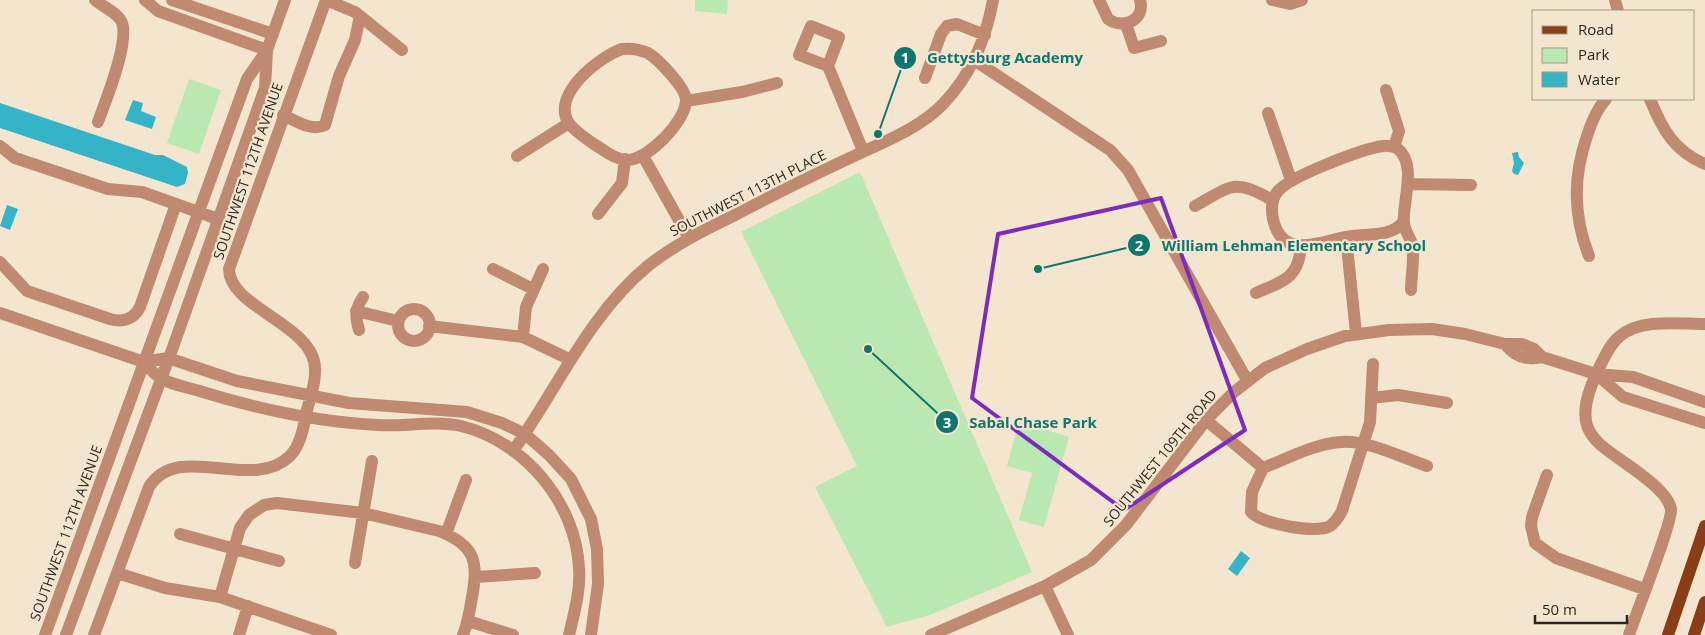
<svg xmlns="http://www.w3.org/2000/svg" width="1705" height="635" font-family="'Open Sans',sans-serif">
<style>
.green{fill:#bae8b1}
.water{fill:#35b4c8}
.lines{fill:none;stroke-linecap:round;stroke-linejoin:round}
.minor{stroke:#c08971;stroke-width:12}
.major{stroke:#8a3d16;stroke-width:12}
.marked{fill:none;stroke:#7b2cbf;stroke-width:4;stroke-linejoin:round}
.labels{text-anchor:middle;stroke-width:4.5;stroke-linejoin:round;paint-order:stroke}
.street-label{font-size:14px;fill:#2d281f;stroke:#f4e6ce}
.leader{fill:none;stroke:#0f766e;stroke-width:2}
.callout-dot{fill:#0f766e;stroke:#f4e6ce;stroke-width:2}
.mark-label{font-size:15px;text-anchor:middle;font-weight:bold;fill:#fff}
.callout-label{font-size:15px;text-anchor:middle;font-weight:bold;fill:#0f766e;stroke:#f4e6ce;stroke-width:4.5;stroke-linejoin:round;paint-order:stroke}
</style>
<rect width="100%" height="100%" fill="#f4e6ce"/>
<!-- green -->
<path class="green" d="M695,0H728L727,14L695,11Z
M189,79L221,90L199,154L167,143Z
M860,172L1032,572L930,615L887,627L815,487L857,466L741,232Z
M1019,421L1069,437L1044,527L1019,520L1032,473L1007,466Z"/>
<!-- water -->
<path class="water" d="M133,100L143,103L141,111L156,117L152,129L125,120Z
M0,103L155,155H163L187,167L188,173L185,184L177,187L0,128Z
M1518,152L1519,157L1524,163L1518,175L1514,174L1512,171L1514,163L1512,153Z
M7,205L18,209L10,230L0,226Z
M1241,551L1250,558L1237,576L1228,569Z"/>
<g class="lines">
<!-- minor -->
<path class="minor" d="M95,0C102,6 114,11 120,19C133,36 105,102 98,122
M145,0L158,11L267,50
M172,0L273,34
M326,0L355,12L402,50
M1099,0L1108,19C1123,30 1146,20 1140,0
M1272,0L1290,4L1302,0
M1615,0L1618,11
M1126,24L1134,48L1161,41
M811,26L839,37L828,66L799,55Z
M622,49C631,48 639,49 648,53C658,59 686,88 686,100C686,121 649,159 628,160C616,160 607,152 597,146C588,140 574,131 568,122C552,94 599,57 622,49Z
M974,60L1110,150L1128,170L1247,380
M828,66L863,151
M925,78L941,34L947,26L957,24L985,35
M1386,90L1399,131L1394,147
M1650,99C1662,129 1674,151 1705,164
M686,101L742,92L777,83
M1268,113L1291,180
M283,115C296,121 312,132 325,125L339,76L355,40L360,16
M0,146L15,158L108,189L142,192L218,219
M517,156L569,123
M643,156L689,238
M1408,184L1471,185
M1195,206C1231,186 1234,178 1272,200
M598,214L622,183L625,159
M1403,222C1392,238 1363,233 1346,237C1319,242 1282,260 1273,219C1271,209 1271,199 1278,191C1291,176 1362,149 1383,146C1388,145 1393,147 1397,148C1418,164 1402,202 1404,222C1404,230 1410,237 1412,244C1415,258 1411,276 1411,290
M1346,237L1356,333
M1589,256C1573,215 1573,177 1587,136C1591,123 1597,109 1606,99
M0,262L27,291L110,319C123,323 134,319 140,307L176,204
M493,269L533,289
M1256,293C1283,281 1299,279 1301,245
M398 325a16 16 0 1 1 32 0a16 16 0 1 1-32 0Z
M356,311L398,321
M0,313L144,362C149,367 154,374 160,378C170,384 185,387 196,390C254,408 317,422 378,425C405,427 434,420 461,426C524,441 576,503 579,568C581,589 574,614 569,635
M429,326L523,337L571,360
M359,330C355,316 355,309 363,297
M523,337L526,307L543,269
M1505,344C1515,357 1526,361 1542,357
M144,362L168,358L237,381L349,403L467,412L502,423L525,434L549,455L571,479L591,519L597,549L598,584L591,635
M1373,364L1370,422L1342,511C1339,516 1336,522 1330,526C1316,534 1261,524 1251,512L1252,492L1263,468C1288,458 1314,444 1341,442C1369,440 1400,457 1427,466
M1596,374L1623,397L1705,423
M1371,398L1398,395L1447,403
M1206,420L1263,468
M513,451C557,389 589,314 649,265C676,244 706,229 737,214C775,194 813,175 852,157C883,142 919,129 943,104C971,75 986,39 993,0
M1547,475L1532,517L1531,526L1535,543L1556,558L1644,589
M180,534L279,561
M446,534L466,480
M355,563L372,461
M117,573L165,588L220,597L331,635
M476,577L535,573
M1045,586L1068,635
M220,597L240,528L249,515L264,505L277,503L363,513L439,531C475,545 479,562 472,597C470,610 468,623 463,635
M468,621L513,635
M45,635L247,79L267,50
M66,635L173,347L265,88L267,50L285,0
M94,635L149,487C178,440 252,493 290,456C301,445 304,425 307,410C310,398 316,383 315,369C315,325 229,308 229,269L326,0
M239,635L248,606
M931,635L1045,586L1091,560L1126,525L1206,420L1234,392L1265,368L1307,349L1345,336L1389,330L1432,329L1465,334L1505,344H1522L1534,349L1542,357L1596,374L1633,377L1705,402
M1629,635C1635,616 1673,521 1671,509C1669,499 1661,492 1654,485C1604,441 1561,443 1601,364C1606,354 1611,343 1620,336C1641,318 1680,324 1705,324"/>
<!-- major -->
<path class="major" d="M1668,635L1705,526
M1694,635L1705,602"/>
</g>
<!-- marked area -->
<path class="marked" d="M1161,198L1245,430L1124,510L972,398L998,234Z"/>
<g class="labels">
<!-- street labels -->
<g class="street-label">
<text transform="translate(248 171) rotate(-71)" y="5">SOUTHWEST 112TH AVENUE</text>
<text transform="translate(748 193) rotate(-27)" y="5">SOUTHWEST 113TH PLACE</text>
<text transform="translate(1160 458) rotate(-51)" y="5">SOUTHWEST 109TH ROAD</text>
<text transform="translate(66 533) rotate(-70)" y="5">SOUTHWEST 112TH AVENUE</text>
</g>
</g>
<!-- callouts -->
<path class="leader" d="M878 134L905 58M1038 269L1139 245M868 349L947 422"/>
<g class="callout-dot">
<circle cx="878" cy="134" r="5"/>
<circle cx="1038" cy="269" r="5"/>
<circle cx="868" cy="349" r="5"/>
<circle cx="905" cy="58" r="12"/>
<circle cx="1139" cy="245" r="12"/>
<circle cx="947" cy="422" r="12"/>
</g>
<g class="mark-label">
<text x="905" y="63">1</text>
<text x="1139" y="251">2</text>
<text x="947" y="428">3</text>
</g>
<g class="callout-label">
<text x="1005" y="63">Gettysburg Academy</text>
<text x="1294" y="251">William Lehman Elementary School</text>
<text x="1033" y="428">Sabal Chase Park</text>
</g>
<!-- legend -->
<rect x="1532" y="10" width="162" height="90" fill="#f4e6ce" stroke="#a49a88"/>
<rect x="1542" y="26" width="25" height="8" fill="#8a3d16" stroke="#a49a88"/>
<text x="1578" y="35" font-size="15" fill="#2d281f">Road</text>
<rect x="1542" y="48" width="25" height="15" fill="#bae8b1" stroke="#a49a88"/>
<text x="1578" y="60" font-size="15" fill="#2d281f">Park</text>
<rect x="1542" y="72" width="25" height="15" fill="#35b4c8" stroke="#a49a88"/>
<text x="1578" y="85" font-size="15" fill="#2d281f">Water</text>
<!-- scale -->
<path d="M1535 615v8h92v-8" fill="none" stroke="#2d281f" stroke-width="2.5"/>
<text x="1542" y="615" font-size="15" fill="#2d281f" stroke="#f4e6ce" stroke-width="4" paint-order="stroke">50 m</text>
</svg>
